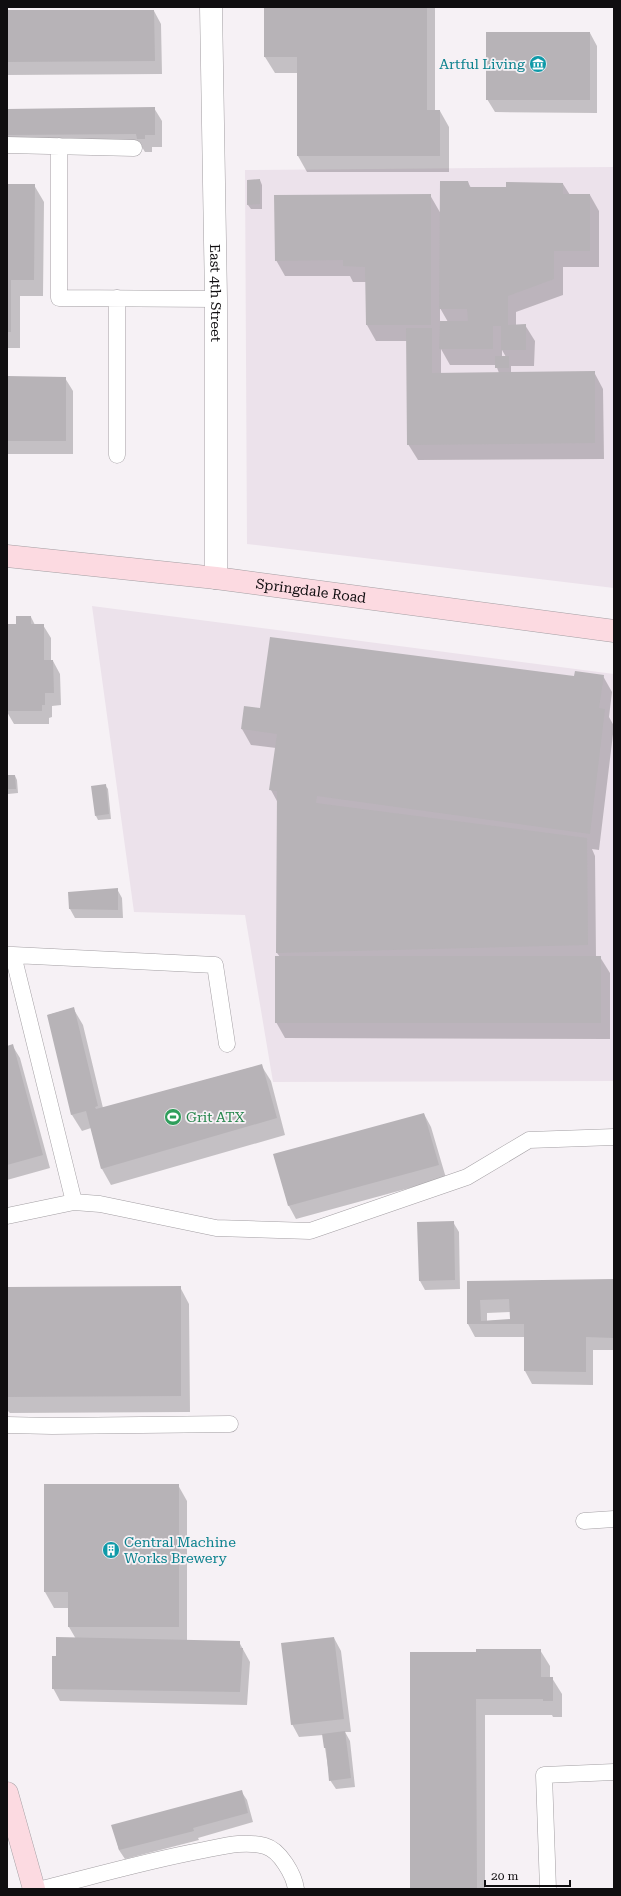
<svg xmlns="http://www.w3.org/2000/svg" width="621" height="1896" font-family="'Roboto Serif',serif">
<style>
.built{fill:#ece2eb}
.shadow{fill:#0003;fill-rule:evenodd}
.building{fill:#b7b3b7;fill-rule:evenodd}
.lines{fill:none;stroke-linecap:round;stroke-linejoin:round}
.lane-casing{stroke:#a39fa3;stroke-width:17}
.street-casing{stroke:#a39fa3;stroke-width:23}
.secondary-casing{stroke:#a39fa3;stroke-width:23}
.lane{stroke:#fff;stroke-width:16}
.street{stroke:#fff;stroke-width:22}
.secondary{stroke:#fcdae1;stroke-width:22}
.labels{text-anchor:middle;stroke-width:3.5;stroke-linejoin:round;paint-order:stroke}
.culture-label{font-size:14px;fill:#0d838f;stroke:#f6f1f5;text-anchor:end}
.street-label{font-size:14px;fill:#100e10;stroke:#f6f1f5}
.leisure-label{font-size:14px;fill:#27864d;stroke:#f6f1f5;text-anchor:start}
</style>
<rect width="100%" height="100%" fill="#f6f1f5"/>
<!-- built -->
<path class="built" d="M614,167V588L247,544L245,170Z
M92,606L614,674V1081L273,1082L245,915L134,912Z"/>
<!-- shadow -->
<path class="shadow" d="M265,7H435V111H440L449,127V172H307L298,156V73H275L265,57Z
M7,11H154L161,24L162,74L7,75Z
M590,33L597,46V113L495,112L487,99Z
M154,108L162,121V147H152V152H145L142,147L7,148V110Z
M260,180L262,185V209H251L248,205Z
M468,182L471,188H507L563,184L570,195H590L599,211V267H563V295L516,312V325H525L535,341L534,366H511V373L594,372L603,389L604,459L418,460L408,444L407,341H376L367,325L366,282H353L350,276H285L276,260L430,195L441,214ZM440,308L448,322H440ZM441,349L450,365H496L499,373L441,374ZM502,350L506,357H502Z
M7,185H34L44,202L43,296H20V348H7Z
M7,377L65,378L73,391V454H7Z
M31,617L35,625H43L51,638V661H53L60,674L61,705L52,706V717L49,718V724H14L7,712V625H18Z
M603,676L612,692L609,717L614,726L599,850L592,849L595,856L596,957H600L610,973V1039L285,1038L276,1022L280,957L277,953L278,803L271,790L276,748L251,745L242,729L261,709L575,677Z
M7,776H15L17,780L18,793L8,794Z
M105,785L108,789L111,819L98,820L96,816Z
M117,889L122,898L123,918H75L70,909Z
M73,1008L83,1025L103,1108L261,1065L271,1081L285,1135L111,1185L102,1169L91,1128L82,1131L72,1115L48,1015Z
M12,1045L20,1058L50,1168L7,1180V1047Z
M424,1114L431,1127L446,1178L296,1219L289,1206L275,1155Z
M453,1222L459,1232L460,1289L425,1290L420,1281Z
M614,1280V1350H593V1385L532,1384L525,1371V1337H475L468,1324V1282ZM510,1312L511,1320L487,1321V1313Z
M180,1287L189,1304L190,1412L10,1413L7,1410V1288Z
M178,1485L187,1501V1641L239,1642L250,1662L247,1705L60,1701L53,1688L57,1657L76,1639L69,1627V1608H54L45,1592Z
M334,1638L341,1651L351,1732H345L350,1741L355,1787L336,1789L330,1780L323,1735L299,1737L292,1724Z
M540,1650L550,1666V1678H552L562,1694V1717H553L552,1715H485V1889H411L476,1653Z
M241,1791L247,1800L253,1822L198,1838L199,1840L125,1859L119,1850L113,1826Z"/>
<!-- building -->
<path class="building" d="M264,7H427V110H440V156H297V57H264Z
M7,10H154L155,61L7,62Z
M486,32H590V100H486Z
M155,107V135H145V139H137L136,134L7,135V109Z
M260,179V204L247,205V180Z
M440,181H468L469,187H506V182L563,183V194H590V251H554V279L508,296V325L526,324V350H501V326H493V349H439L440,321H468L467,309H439Z
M7,184H35L34,280H11V332H7Z
M431,194V325H366L365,267L343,266V260L275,261L274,195Z
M406,328H432V373L595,371V443L407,445Z
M495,356H509V368H495Z
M7,376L66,377V441H7Z
M16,616H31V624H44V660H53L54,693H45V705H42V711H7V624H16Z
M270,637L574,676L575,671L604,675L599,708L605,709L590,834L317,796L316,803L587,838L588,945L276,953L277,791L269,790L277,734L241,729L244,706L260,708Z
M7,775H15L16,789H7Z
M106,784L109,814L95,816L91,786Z
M118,888V910L69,909L68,892Z
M275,956H601V1023H275Z
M74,1007L98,1106L95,1107L96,1109L262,1064L277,1118L101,1169L86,1111L71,1115L47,1015Z
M13,1044L43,1155L7,1165V1046Z
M424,1113L439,1165L288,1206L273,1154Z
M454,1221L455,1280L419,1281L417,1222Z
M614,1279V1338L586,1337V1372L524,1371V1324H467V1281ZM509,1299L510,1319L481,1321L480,1300Z
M181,1286V1396L7,1397V1287Z
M44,1484H179V1627H68V1592H44Z
M56,1637L240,1641V1648H243L240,1692L52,1689V1656H56Z
M334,1637L344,1719L291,1725L281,1643Z
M476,1649H541V1677H553V1701H543V1699H476L477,1889H410V1652H476Z
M345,1731L351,1778L329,1781L326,1748H324L322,1734Z
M242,1790L248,1813L193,1828L194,1831L119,1850L111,1825Z"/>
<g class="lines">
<!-- lane casing -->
<g class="lane-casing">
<path id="lane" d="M7,145L134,148
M59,146V298L216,299
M117,298V455
M7,955H13L74,1202
M13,955L215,965L227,1044
M7,1216L74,1202L100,1204L216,1228L310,1231L467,1177L529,1140L614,1137
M7,1425L52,1426L230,1424
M584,1521L614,1519
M42,1889C94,1876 146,1861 199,1851C221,1847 243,1840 265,1846C280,1850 294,1875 296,1889
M548,1889L544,1775L614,1772"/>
</g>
<!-- street casing -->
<g class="street-casing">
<g id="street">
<path id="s1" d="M211,7L216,299V578"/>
</g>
</g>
<!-- secondary casing -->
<g class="secondary-casing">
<g id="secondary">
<path id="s2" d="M7,556L216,578L614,631"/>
<path d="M7,1793L34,1889"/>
</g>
</g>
<!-- lane -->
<use href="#lane" class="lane"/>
<!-- street -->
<use href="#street" class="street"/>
<!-- secondary -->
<use href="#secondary" class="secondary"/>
</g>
<!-- icons -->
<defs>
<g id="museum-disc" transform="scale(0.9)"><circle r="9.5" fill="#0f9aa8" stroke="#f6f1f5"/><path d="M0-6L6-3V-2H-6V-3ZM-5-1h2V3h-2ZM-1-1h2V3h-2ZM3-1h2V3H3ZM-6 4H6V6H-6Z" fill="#fff"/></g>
<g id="stadium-disc" transform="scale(0.9)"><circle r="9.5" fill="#2e9e5b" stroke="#f6f1f5"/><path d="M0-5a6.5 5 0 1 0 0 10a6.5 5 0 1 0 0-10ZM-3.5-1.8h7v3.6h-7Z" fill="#fff"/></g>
<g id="building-disc" transform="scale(0.9)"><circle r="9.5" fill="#0f9aa8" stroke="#f6f1f5"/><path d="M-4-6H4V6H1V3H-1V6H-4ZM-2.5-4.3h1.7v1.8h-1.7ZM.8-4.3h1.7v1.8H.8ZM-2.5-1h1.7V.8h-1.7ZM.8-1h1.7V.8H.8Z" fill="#fff"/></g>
</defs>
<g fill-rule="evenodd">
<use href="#museum-disc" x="538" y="64"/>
<use href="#stadium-disc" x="173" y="1117"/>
<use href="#building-disc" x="111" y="1550"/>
</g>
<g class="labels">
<!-- culture labels -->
<g class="culture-label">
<text x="525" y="69">Artful Living</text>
<text x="124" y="1547" text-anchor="start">Central Machine<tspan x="124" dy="16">Works Brewery</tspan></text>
</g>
<!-- street labels -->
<g class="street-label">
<text dy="5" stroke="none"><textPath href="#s1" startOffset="286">East 4th Street</textPath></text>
<text dy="5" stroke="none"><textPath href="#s2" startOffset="306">Springdale Road</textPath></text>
</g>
<!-- leisure labels -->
<g class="leisure-label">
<text x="186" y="1122">Grit ATX</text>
</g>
</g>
<!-- border -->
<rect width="621" height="1896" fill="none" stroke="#100e10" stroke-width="16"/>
<!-- scale -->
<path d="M485 1880v6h85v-6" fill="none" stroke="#100e10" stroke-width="2"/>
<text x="491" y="1880" font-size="12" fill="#100e10" stroke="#f6f1f5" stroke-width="3" paint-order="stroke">20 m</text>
</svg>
